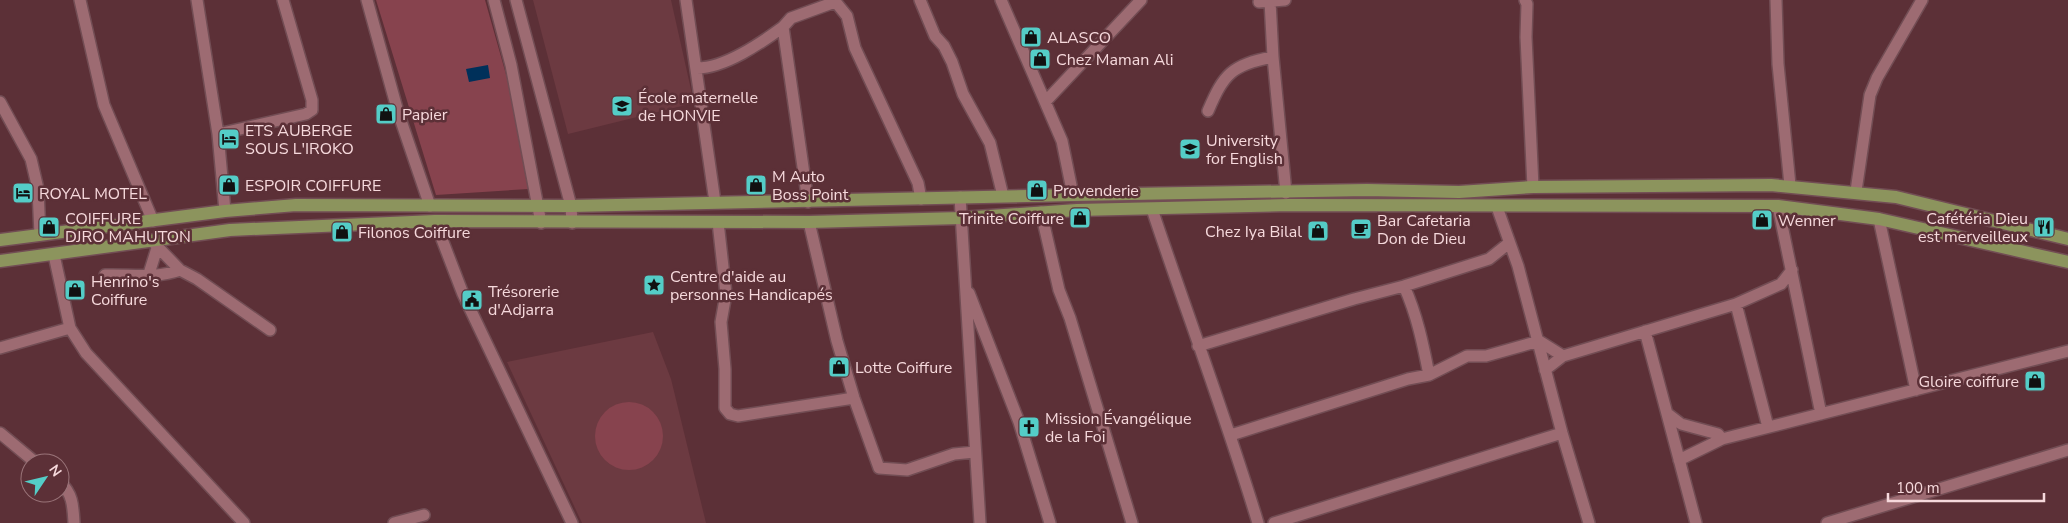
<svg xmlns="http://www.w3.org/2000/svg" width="2068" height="523" font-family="'Nunito Sans',sans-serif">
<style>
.built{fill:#6c3a41}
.green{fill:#87434e}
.water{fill:#00305a}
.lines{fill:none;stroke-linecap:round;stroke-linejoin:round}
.minor-casing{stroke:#724d54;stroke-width:14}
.major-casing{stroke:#724d54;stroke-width:15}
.minor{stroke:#9d6b72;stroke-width:11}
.major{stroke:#8c945d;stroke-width:12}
.labels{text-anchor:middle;stroke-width:5;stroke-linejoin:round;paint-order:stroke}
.poi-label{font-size:16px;fill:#f6d9dc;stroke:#5c3037;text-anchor:start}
</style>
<rect width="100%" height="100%" fill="#5c3037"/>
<!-- built -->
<path class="built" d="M533,0H671L694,103L568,134Z
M653,332L671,379L706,523H582L507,362Z"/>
<!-- green -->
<path class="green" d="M376,0H485L507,78L528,189L436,195Z
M595 436a34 34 0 1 1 68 0a34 34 0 1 1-68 0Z"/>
<!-- water -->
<path class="water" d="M488,65L490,78L469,82L466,69Z"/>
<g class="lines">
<!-- minor casing -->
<g class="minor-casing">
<path id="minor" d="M80,0L104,105L153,221
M197,0L218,134L225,211
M367,0L398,112L430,206
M494,0L511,65L541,223
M516,0L571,206L572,223
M686,0L715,202
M834,0L847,16L855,48L918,183L921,199
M920,0L935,36L944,46L952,62L963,94L990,143L1003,196
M1001,0L1062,141L1073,195
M1525,0L1527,4L1526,37L1533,187
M1776,0L1778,64L1790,185
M1270,1L1273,57L1286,193
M1259,2L1285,0
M697,68C725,68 761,43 783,27
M1046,101L1141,0
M0,102L31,159L38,189L40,235
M1208,111C1224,74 1231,65 1273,57
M218,134L306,114L312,110V100L283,0
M1856,191L1870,95L1877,78L1922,0
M960,197L980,523
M808,202L783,27L791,18L835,2
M1778,206L1821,414
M1497,207L1518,266L1562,433L1589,523
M1152,209C1187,314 1226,417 1258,523
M1041,212L1059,290L1070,318L1132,523
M1879,219L1916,390
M435,221L463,294L572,523
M718,222L726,294L721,322L725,369V408L730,414L738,416L854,398
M809,222L837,341L854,398L879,468L907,470L954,454L975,452
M152,241L180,270L197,279L270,330
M54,255L70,328L86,353L244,523
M105,275C131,274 155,279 180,270
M148,277L157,248
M1404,286C1417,315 1423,344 1429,375
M969,293L1019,422L1050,523
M1736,304L1768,427
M1645,331L1696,523
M1198,346L1354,299L1404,286L1489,259L1509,243
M0,348L70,328
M1545,370L1563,356L1736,304L1781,284L1792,270
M1668,414L1681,424L1718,434L1722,439
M0,433L36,463
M1231,435L1408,379L1429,375L1467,356H1486L1539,341L1563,356
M1679,460L1722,439L2068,351
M60,482C73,494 73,506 74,523
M394,523L424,515
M1274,523L1562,433
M1827,523L2068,450"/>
</g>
<!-- major casing -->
<g class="major-casing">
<path id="major" d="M0,240L225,211L296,205L571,206L1073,195L1367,190L1459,192L1533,187L1771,185L1896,197L2068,239
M0,261L230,230L435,221L809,222L961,218L1077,210L1289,205L1778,206L1879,219L2068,262"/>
</g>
<!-- minor -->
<use href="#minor" class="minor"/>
<!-- major -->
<use href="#major" class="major"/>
</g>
<!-- icons -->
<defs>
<g id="shop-square" transform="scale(1.125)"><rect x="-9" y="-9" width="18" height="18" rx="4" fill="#54cdc7" stroke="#5c3037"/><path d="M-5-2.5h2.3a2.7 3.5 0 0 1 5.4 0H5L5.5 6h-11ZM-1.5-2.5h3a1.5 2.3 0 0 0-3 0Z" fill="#111"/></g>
<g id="school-square" transform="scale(1.125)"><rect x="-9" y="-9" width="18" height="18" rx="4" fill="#54cdc7" stroke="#5c3037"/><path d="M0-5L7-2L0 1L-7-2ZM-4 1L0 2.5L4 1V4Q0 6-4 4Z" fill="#111"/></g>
<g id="hotel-square" transform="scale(1.125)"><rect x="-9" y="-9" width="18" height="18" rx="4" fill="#54cdc7" stroke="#5c3037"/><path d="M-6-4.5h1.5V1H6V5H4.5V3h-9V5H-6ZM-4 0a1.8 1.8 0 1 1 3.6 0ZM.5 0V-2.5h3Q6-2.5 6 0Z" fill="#111"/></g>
<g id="university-square" transform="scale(1.125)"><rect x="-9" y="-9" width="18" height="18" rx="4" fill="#54cdc7" stroke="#5c3037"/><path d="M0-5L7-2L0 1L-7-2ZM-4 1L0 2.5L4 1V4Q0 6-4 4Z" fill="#111"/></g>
<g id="restaurant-square" transform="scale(1.125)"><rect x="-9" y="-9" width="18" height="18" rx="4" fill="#54cdc7" stroke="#5c3037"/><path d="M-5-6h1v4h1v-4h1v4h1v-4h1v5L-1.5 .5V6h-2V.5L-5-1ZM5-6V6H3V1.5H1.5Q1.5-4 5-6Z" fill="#111"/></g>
<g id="cafe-square" transform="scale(1.125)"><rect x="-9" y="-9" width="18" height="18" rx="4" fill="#54cdc7" stroke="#5c3037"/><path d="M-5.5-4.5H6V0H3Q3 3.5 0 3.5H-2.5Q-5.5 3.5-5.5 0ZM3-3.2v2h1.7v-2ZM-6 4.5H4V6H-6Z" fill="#111"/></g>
<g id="sight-square" transform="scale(1.125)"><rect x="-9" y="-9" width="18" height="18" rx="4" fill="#54cdc7" stroke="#5c3037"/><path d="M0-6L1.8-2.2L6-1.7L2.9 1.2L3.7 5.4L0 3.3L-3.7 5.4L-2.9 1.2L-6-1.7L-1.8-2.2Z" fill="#111"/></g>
<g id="civic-square" transform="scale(1.125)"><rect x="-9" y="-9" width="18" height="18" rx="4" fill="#54cdc7" stroke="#5c3037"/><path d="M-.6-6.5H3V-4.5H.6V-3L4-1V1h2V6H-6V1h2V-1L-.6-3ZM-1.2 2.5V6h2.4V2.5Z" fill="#111"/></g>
<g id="church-square" transform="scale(1.125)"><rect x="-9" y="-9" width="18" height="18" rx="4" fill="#54cdc7" stroke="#5c3037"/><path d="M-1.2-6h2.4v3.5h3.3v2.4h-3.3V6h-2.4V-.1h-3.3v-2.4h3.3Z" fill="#111"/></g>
</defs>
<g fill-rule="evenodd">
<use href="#shop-square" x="1031" y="37"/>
<use href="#shop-square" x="1040" y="59"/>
<use href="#school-square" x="622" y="106"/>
<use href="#shop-square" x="386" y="114"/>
<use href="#hotel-square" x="229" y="139"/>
<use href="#university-square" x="1190" y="149"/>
<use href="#shop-square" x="229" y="185"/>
<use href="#shop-square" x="756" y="185"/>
<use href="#shop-square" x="1037" y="190"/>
<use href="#hotel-square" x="23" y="193"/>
<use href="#shop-square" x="1080" y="218"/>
<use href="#shop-square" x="1762" y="220"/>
<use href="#shop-square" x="49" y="227"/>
<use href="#restaurant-square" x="2044" y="227"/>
<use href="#cafe-square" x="1361" y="229"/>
<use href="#shop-square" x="1318" y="231"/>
<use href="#shop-square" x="342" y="232"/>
<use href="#sight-square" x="654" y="285"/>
<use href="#shop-square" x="75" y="290"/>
<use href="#civic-square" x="472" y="300"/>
<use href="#shop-square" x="839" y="367"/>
<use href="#shop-square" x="2035" y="381"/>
<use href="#church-square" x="1029" y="427"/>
</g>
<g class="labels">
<!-- poi labels -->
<g class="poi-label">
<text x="1047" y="43">ALASCO</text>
<text x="1056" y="65">Chez Maman Ali</text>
<text x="638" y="103">École maternelle<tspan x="638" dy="18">de HONVIE</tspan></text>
<text x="402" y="120">Papier</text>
<text x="245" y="136">ETS AUBERGE<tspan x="245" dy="18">SOUS L'IROKO</tspan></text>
<text x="1206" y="146">University<tspan x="1206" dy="18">for English</tspan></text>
<text x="772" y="182">M Auto<tspan x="772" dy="18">Boss Point</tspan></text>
<text x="245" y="191">ESPOIR COIFFURE</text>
<text x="1053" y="196">Provenderie</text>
<text x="39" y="199">ROYAL MOTEL</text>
<text x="65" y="224">COIFFURE<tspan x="65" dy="18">DJRO MAHUTON</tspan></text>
<text x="1064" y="224" text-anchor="end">Trinite Coiffure</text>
<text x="2028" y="224" text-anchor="end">Cafétéria Dieu<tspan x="2028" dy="18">est merveilleux</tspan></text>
<text x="1377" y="226">Bar Cafetaria<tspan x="1377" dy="18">Don de Dieu</tspan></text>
<text x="1778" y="226">Wenner</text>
<text x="1302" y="237" text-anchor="end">Chez Iya Bilal</text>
<text x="358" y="238">Filonos Coiffure</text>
<text x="670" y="282">Centre d'aide au<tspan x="670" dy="18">personnes Handicapés</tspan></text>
<text x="91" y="287">Henrino's<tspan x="91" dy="18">Coiffure</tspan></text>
<text x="488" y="297">Trésorerie<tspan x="488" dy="18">d'Adjarra</tspan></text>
<text x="855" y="373">Lotte Coiffure</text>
<text x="2019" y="387" text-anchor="end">Gloire coiffure</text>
<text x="1045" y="424">Mission Évangélique<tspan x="1045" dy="18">de la Foi</tspan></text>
</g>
</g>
<!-- north arrow -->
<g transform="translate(45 478) rotate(55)"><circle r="24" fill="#5c3037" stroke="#9a7479"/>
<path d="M0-4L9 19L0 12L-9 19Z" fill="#54cdc7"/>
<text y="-8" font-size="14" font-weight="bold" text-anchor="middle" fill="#f6d9dc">N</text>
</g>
<!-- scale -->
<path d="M1888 493v8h156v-8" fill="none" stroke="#f6d9dc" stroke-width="2.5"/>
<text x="1896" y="493" font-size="15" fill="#f6d9dc" stroke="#5c3037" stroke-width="4" paint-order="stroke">100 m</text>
</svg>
